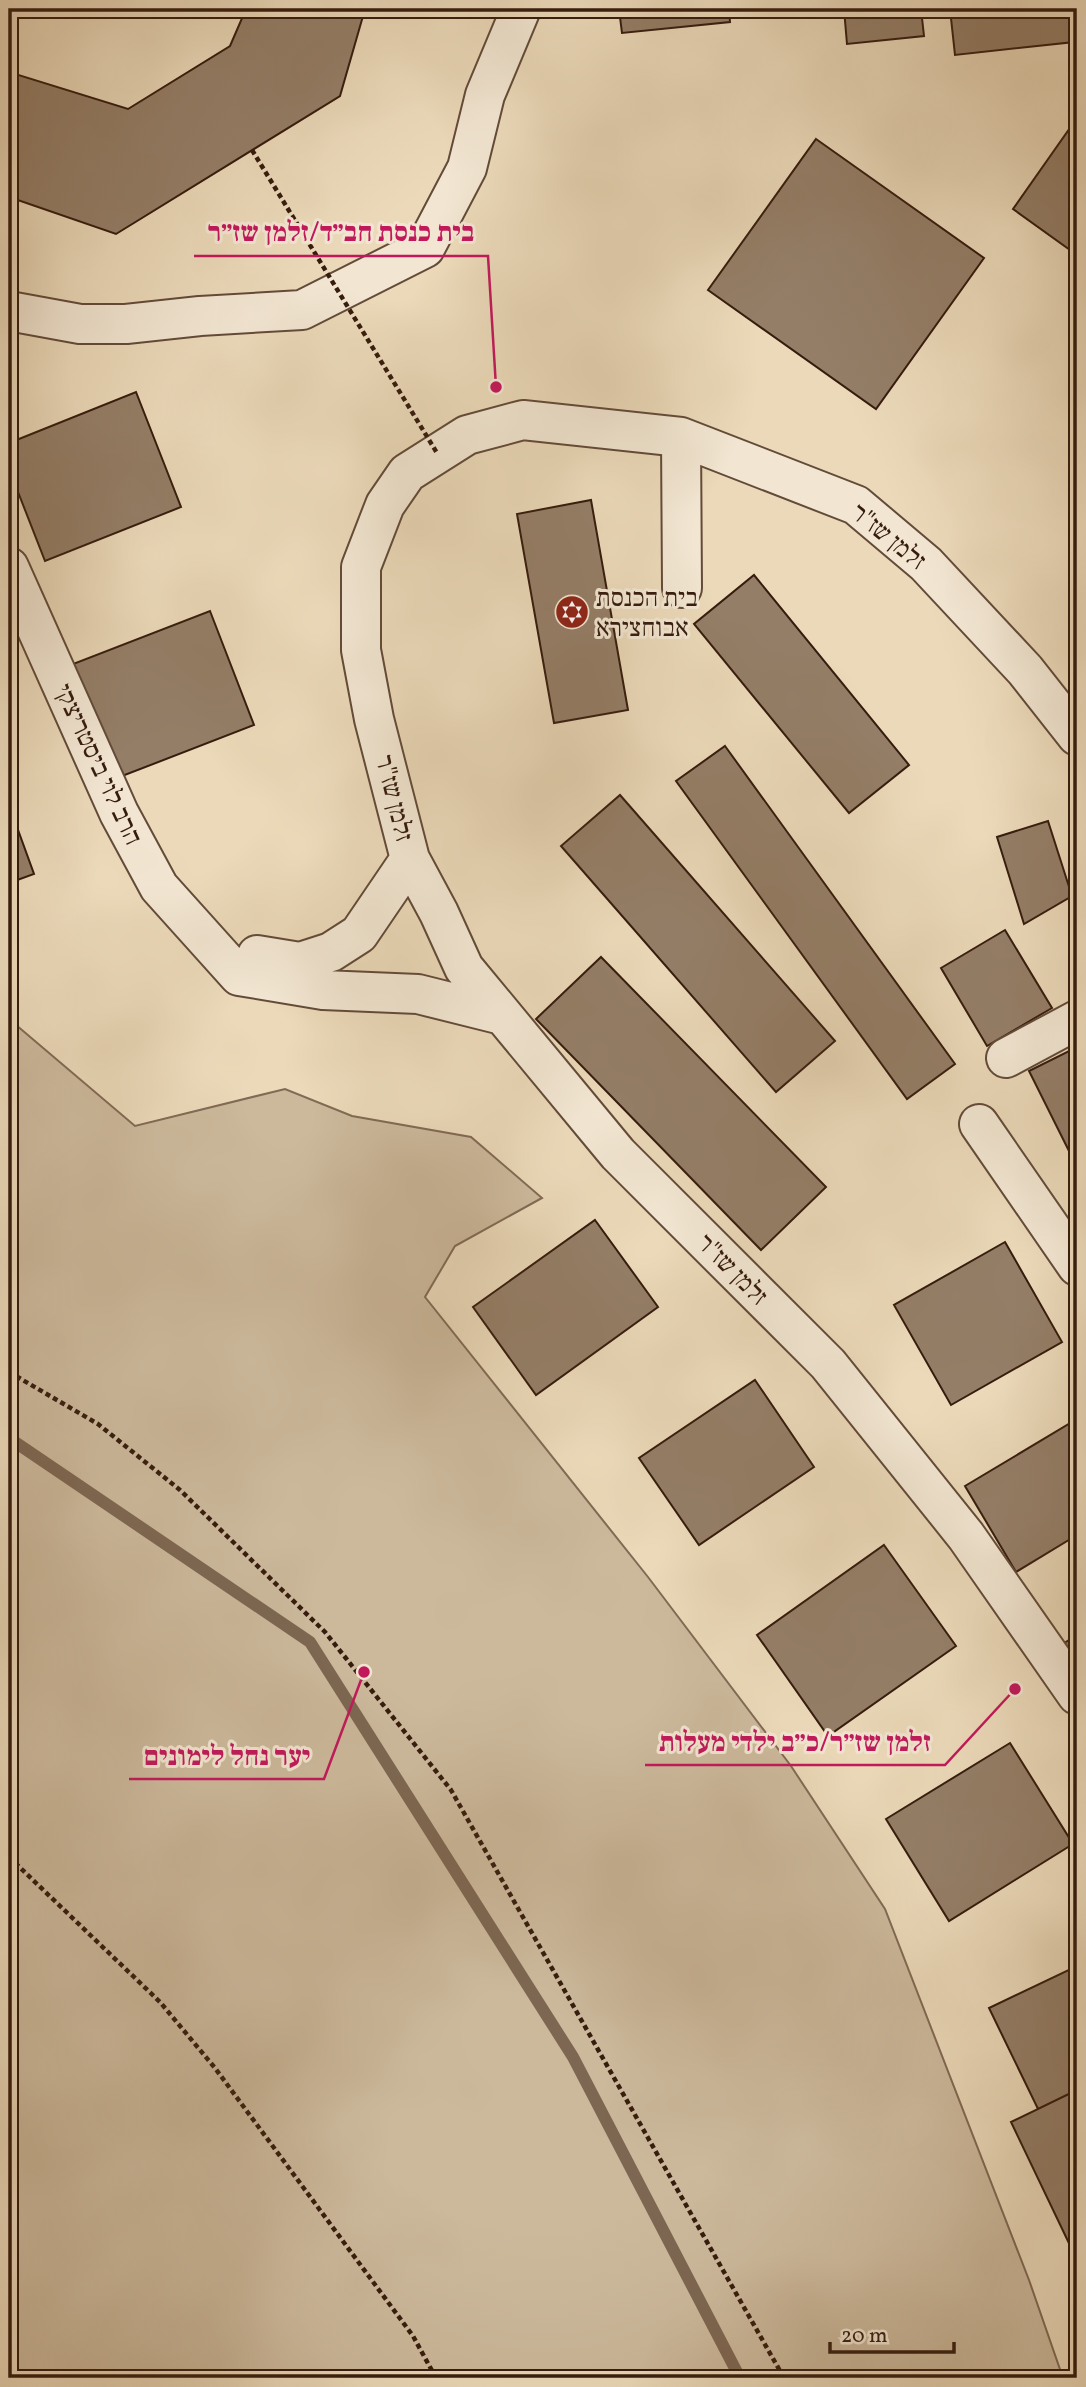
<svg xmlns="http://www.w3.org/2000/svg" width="1086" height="2387" font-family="Vollkorn,'Frank Ruhl Libre',serif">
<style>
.green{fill:#ccb99c;stroke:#816a55;stroke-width:2}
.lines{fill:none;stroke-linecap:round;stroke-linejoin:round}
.stream{stroke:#7d6752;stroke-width:12}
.building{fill:#947e67;stroke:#361c0e;stroke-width:2}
.minor-casing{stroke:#634b39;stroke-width:42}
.path{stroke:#361c0e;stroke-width:4.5;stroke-dasharray:5 3.5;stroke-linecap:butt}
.minor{stroke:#f2e6d2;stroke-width:38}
.path-bridge{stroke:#361c0e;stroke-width:4.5;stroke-dasharray:5 3.5;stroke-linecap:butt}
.labels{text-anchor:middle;stroke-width:6;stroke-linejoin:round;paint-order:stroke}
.street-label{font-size:26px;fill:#361c0e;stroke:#f2e6d2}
.poi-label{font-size:26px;fill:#361c0e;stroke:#f2e6d2;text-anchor:start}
.leader{fill:none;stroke:#c2185b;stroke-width:2.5}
.callout-dot{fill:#c2185b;stroke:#f2e6d2;stroke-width:2.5}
.callout-label{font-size:28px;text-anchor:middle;font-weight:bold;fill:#c2185b;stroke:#f2e6d2;stroke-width:6;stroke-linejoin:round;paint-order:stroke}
</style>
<rect width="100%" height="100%" fill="#ebd9b9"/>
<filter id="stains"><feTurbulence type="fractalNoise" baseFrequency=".00286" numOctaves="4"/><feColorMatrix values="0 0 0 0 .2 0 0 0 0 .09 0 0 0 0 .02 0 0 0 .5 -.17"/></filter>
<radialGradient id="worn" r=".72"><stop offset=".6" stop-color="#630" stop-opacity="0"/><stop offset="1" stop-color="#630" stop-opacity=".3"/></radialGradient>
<!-- green -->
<path class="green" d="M9,1019L135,1126L285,1089L352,1116L471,1137L542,1198L455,1246L425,1297L648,1577L791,1766L885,1909L1029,2280L1063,2378H9Z"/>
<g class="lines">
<!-- stream -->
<path class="stream" d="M9,1438L310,1642L573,2057L740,2378"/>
</g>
<!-- building -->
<path class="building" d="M246,9H365L340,96L116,234L9,197V72L128,109L230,46Z
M619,9H729L730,22L622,33Z
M844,9H921L924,36L847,44Z
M950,9H1070L1074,42L955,55Z
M1077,118V255L1013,209Z
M816,139L984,258L876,409L708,290Z
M136,392L181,507L45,561L9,469V443Z
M591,500L628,710L554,723L517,514Z
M754,575L909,765L849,813L694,624Z
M210,611L254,725L117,778L73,664Z
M725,746L955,1064L907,1099L676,781Z
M620,795L835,1041L776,1092L561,846Z
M9,805L34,874L9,883Z
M1048,821L1072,896L1024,924L997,837Z
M1005,930L1052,1008L987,1046L941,968Z
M601,957L826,1187L761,1250L536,1019Z
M1077,1047V1167L1029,1071Z
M595,1220L658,1307L536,1395L473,1307Z
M1005,1242L1062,1342L951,1405L894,1305Z
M755,1380L814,1467L699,1545L639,1458Z
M1077,1419V1535L1016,1572L965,1486Z
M884,1545L956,1646L828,1736L757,1635Z
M1077,1635V1673L1061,1645Z
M1010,1743L1073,1844L949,1921L886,1819Z
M1077,1966V2090L1038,2109L989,2008Z
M1077,2090V2260L1011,2122Z"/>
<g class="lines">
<!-- minor casing -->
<g class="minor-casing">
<path id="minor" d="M9,311L80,324H126L200,316L302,310L425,248L467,168L485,95L521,9
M681,437L682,588
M9,567L119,813L159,887L239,976L323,990L418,994L502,1015
M1077,736L1025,670L926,564L856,505L681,437L523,420L467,435L407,473L385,505L361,567V650L374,719L393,793L410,859L439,913L464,968L618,1154L828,1364L966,1536L1077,1695
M257,955L300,962L331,952L359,934L410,859
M1006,1058L1077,1020
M979,1124L1077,1266"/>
</g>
<!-- path -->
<path class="path" d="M9,1372L98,1424L180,1490L325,1632L451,1790L784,2378
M9,1857L160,2002L215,2068L413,2336L436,2378"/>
<!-- minor -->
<use href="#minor" class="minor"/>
<!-- path-bridge -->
<path class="path-bridge" d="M252,150L437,453"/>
</g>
<!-- icons -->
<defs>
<g id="synagogue-disc" transform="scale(1.75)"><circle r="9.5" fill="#8f2418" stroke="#f2e6d2"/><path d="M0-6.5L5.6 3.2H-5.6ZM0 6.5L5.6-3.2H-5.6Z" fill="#fff"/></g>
</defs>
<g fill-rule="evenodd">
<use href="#synagogue-disc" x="572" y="612"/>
</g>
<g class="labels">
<!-- street labels -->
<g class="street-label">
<text transform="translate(889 536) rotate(39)" y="9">זלמן שז"ר</text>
<text transform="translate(99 764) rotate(65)" y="9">הרב לוי ביסטריצקי</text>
<text transform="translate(395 798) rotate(76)" y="9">זלמן שז"ר</text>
<text transform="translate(733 1269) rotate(45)" y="9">זלמן שז"ר</text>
</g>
<!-- poi labels -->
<g class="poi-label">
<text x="596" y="606">בית הכנסת<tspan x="596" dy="30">אבוחצירא</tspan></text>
</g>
</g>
<!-- callouts -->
<path class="leader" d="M496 387L488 256H194M1015 1689L945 1765H645M364 1672L324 1779H129"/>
<g class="callout-dot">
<circle cx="496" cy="387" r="7"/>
<circle cx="1015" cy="1689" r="7"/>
<circle cx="364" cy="1672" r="7"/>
</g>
<g class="callout-label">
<text x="341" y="241">בית כנסת חב״ד/זלמן שז״ר</text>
<text x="795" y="1751">זלמן שז״ר/כ״ב ילדי מעלות</text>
<text x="227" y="1765">יער נחל לימונים</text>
</g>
<!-- margin -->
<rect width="1086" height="2387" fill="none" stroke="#ebd9b9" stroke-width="35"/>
<rect x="10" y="10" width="1065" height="2366" fill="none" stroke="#361c0e" stroke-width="3.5"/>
<rect x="18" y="18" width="1051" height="2352" fill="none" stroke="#361c0e" stroke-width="2"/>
<!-- scale -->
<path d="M830 2342v10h124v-10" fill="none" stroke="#361c0e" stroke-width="3.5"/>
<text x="841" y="2342" font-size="21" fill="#361c0e" stroke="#f2e6d2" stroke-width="5" paint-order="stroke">20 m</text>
<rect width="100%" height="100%" filter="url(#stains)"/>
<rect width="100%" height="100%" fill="url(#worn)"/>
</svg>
